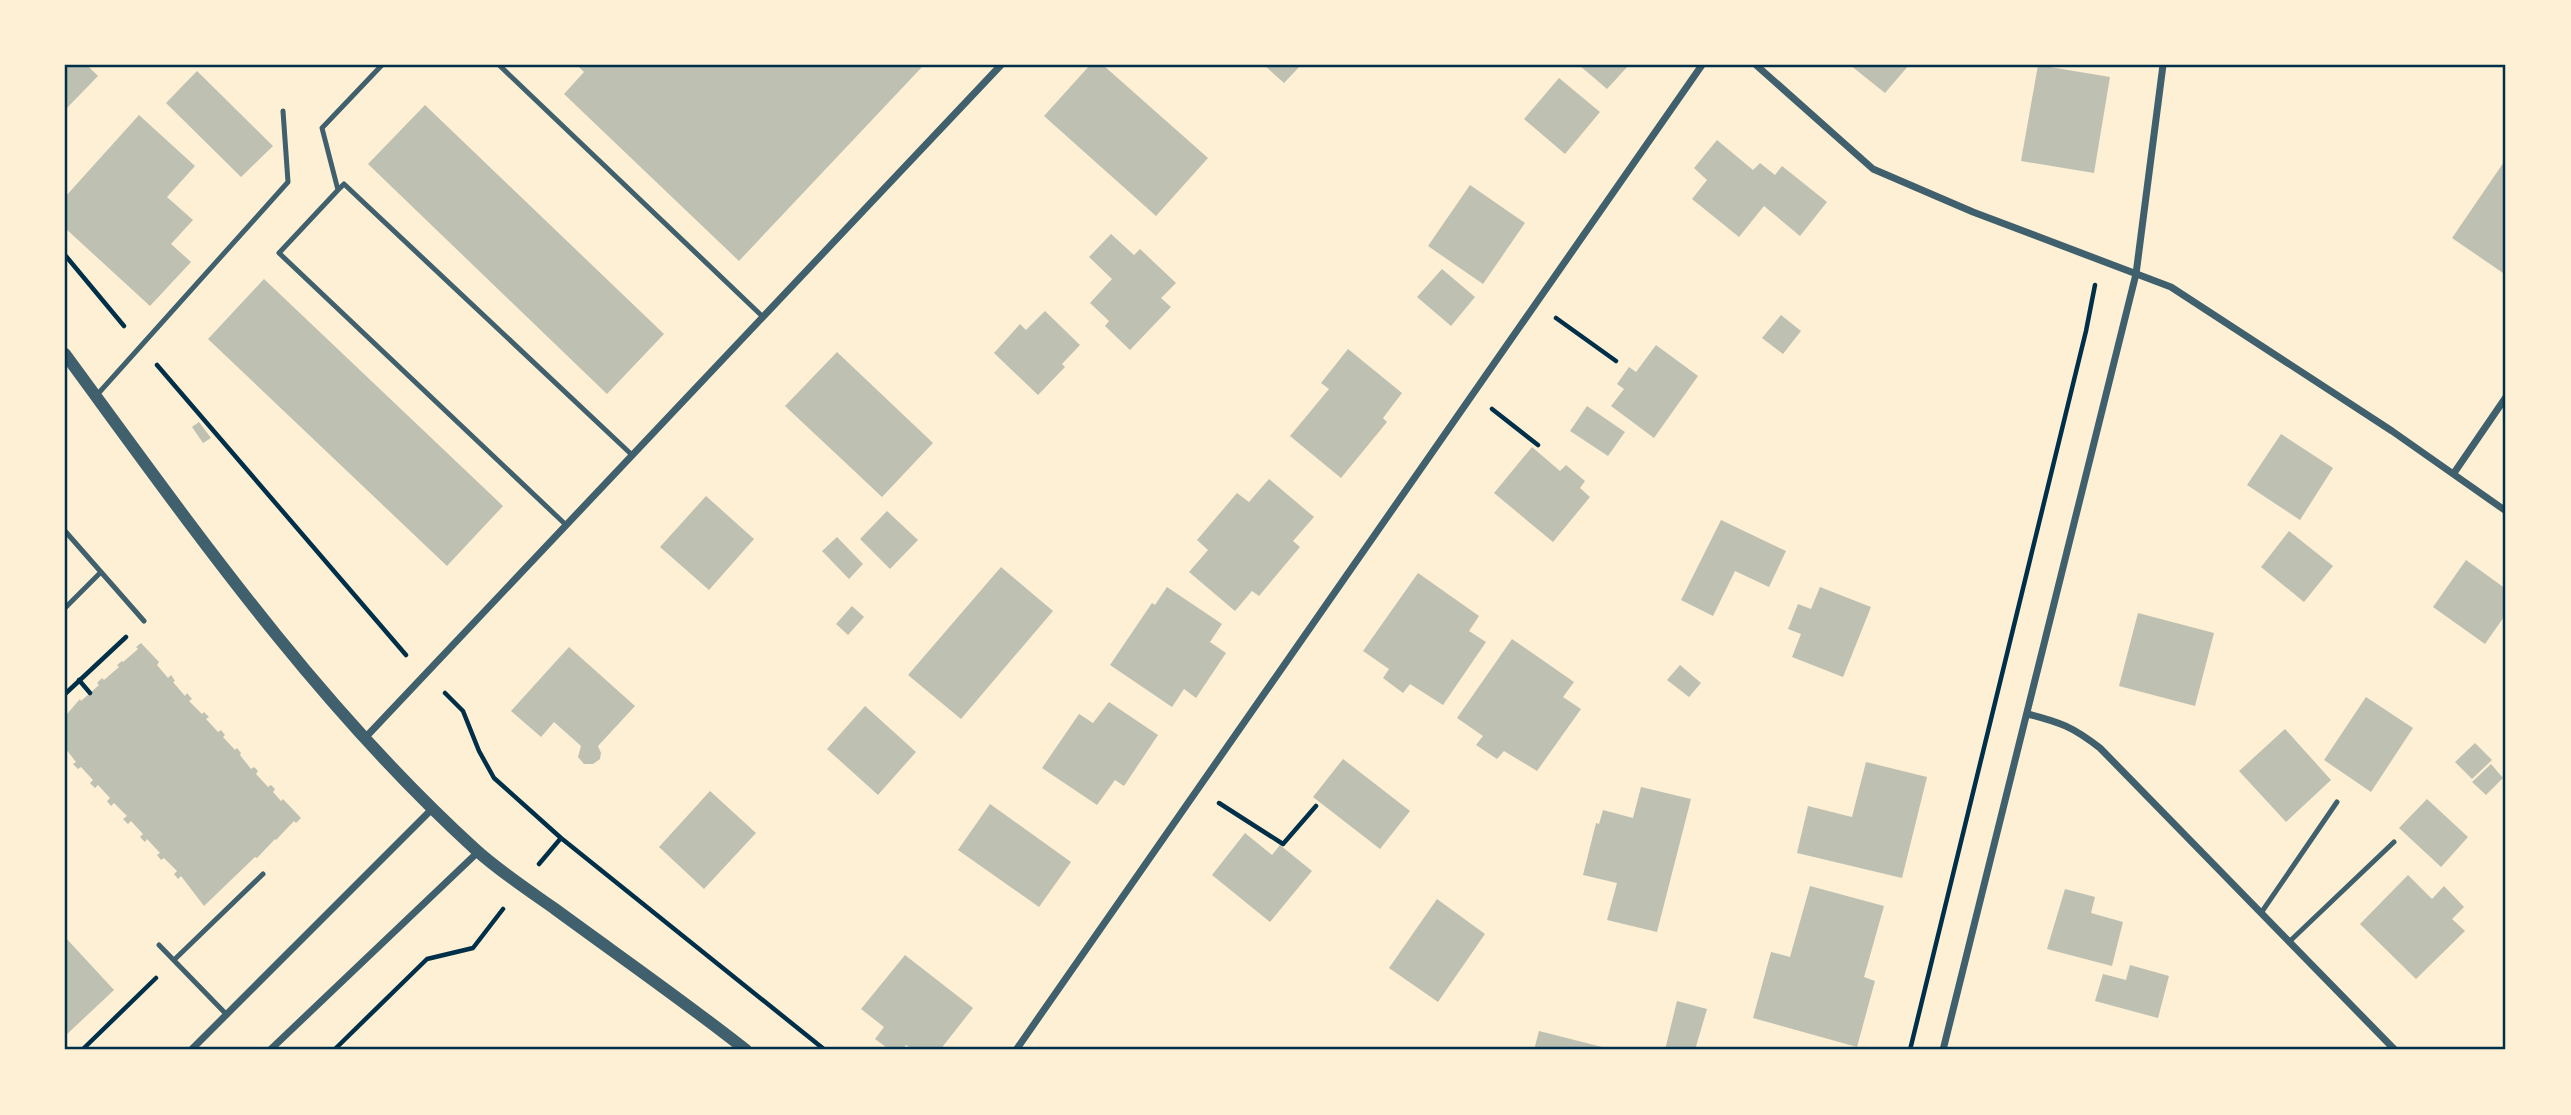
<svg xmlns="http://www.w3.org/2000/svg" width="2571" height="1115" font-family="'Work Sans',sans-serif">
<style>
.building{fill:#bec0b2}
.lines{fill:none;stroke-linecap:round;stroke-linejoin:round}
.path{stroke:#003049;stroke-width:4.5}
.service{stroke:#3f606c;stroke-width:5}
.minor{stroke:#3f606c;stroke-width:7}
.tertiary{stroke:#3f606c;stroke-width:12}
.neatline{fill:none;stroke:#003049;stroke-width:2.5}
</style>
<rect width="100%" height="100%" fill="#fdf0d5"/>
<!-- building -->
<path class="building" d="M65,65H87L98,76L65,110Z
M577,65H920L922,67L739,261L564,94L584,72Z
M1090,65H1103L1208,158L1156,216L1044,116Z
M1264,65H1301L1284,83Z
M1579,65H1629L1607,89Z
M1850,65H1909L1885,93Z
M2038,65L2110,77L2094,173L2021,161Z
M197,71L273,146L241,177L166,103Z
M1559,78L1600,112L1565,154L1524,119Z
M425,105L664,334L607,394L368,164Z
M139,115L195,166L167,197L193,220L171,244L191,262L150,306L65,228V197Z
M1717,140L1753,170L1760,163L1775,175L1782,166L1827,202L1800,236L1764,206L1739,237L1692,199L1707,180L1694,168Z
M2506,159V275L2452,238Z
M1470,185L1525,223L1483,284L1428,246Z
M1111,234L1134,255L1140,249L1176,283L1161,298L1171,307L1130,350L1105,326L1109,321L1090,303L1112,279L1089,257Z
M1442,269L1475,297L1451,326L1417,297Z
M264,279L503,506L447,566L208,339Z
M1045,311L1080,345L1062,364L1065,367L1038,395L994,353L1020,324L1026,330Z
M1781,315L1801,331L1783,354L1762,338Z
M1656,345L1698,376L1654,438L1611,406L1624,389L1617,384L1629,367L1636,372Z
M1348,349L1402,393L1383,418L1387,422L1341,478L1290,436L1329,389L1321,383Z
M837,352L933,443L882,497L785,406Z
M1587,406L1625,432L1608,456L1570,431Z
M199,422L211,438L203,443L192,427Z
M2281,434L2333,468L2300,520L2247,485Z
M1532,447L1560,471L1566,465L1585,481L1580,488L1590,497L1553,542L1494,493Z
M1269,479L1314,517L1293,541L1300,547L1259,596L1252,591L1235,611L1189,572L1208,550L1197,540L1237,493L1249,502Z
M706,496L754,539L709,590L660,547Z
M887,511L918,540L890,569L860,539Z
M1721,520L1786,551L1769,587L1735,571L1713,616L1681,600Z
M2289,531L2333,566L2304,602L2261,567Z
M837,537L863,564L849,579L822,551Z
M2466,560L2506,589V614L2485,644L2433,607Z
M1001,567L1053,611L961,719L908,675Z
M1418,573L1479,616L1469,631L1486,642L1443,705L1410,684L1403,693L1383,678L1389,669L1363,651Z
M1167,587L1222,624L1210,642L1226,653L1196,698L1184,689L1172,707L1110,665L1152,603L1155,605Z
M1820,587L1871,607L1843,677L1792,657L1801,634L1788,629L1798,604L1811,609Z
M852,606L864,617L848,635L836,624Z
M2138,613L2214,633L2195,706L2119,686Z
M1512,639L1574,682L1563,697L1581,709L1537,771L1504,751L1497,759L1476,745L1483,736L1457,718Z
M141,643L159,662L157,665L168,678L171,675L175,681L173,682L185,696L187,693L192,699L189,701L202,714L204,712L209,717L206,719L218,732L221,730L225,735L223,737L235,750L237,748L241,753L240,755L251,769L254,767L258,771L256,774L268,787L271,785L275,789L273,792L281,801L283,799L301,818L296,823L294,821L276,840L275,839L257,858L255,857L204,906L181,876L178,879L174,874L177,871L164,858L161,860L157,855L160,853L147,839L145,842L140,837L143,834L131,821L128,824L123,819L127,816L114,803L111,806L107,801L110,798L98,785L95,788L90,783L93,780L81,767L78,769L73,764L76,762L65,748V712L67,714L80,699L81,701L99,685L97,683L102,678L104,680L119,667L117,665L122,661L123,662L138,649L136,647Z
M569,647L635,706L598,746L601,753L600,759L593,764H584L578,757L581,746L554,722L541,737L511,711Z
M1680,665L1701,683L1689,697L1667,680Z
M2366,697L2413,728L2371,792L2324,760Z
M1109,702L1158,735L1124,786L1115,780L1097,805L1042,768L1079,714L1093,723Z
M865,706L916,752L878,795L827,749Z
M2285,729L2331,780L2286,822L2239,771Z
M2475,743L2492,760L2472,779L2455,762Z
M1343,759L1410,811L1380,849L1313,797Z
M1866,762L1927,777L1902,878L1797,853L1808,806L1852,817Z
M2491,764L2503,778L2486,795L2472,782Z
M1641,787L1691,799L1657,932L1607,920L1617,883L1583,875L1596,823L1599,824L1603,810L1633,818Z
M710,791L756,833L704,889L659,847Z
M2427,799L2468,837L2441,867L2399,828Z
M990,804L1071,862L1039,907L958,850Z
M1245,833L1272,855L1280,845L1312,871L1270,922L1212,875Z
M2408,875L2432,899L2444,886L2464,907L2452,919L2465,931L2416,979L2360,924Z
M1810,886L1884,906L1864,977L1875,981L1857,1047L1753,1018L1771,952L1790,957Z
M2065,889L2095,897L2091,913L2123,922L2112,966L2047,949Z
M1437,899L1485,934L1438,1002L1389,968Z
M65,937L114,990L65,1036Z
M905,955L973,1008L940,1050H914L906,1045L902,1050H890L875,1039L884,1027L861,1009Z
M2130,965L2169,976L2158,1018L2095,1001L2103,974L2126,980Z
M1677,1001L1707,1009L1695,1050H1665Z
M1539,1031L1610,1049V1050H1534Z"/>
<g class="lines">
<!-- path -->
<path class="path" d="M65,255L124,326
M1556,318L1616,361
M157,365L406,655
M1492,409L1538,445
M79,680L90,693
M445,693L463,711L479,751L494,778L561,838L825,1050
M65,694L126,637
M1219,803L1283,844L1316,806
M539,864L561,838
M82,1050L156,978
M334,1050L427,959L473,948L503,909
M1910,1050L2086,331L2095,285"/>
<!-- service -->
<path class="service" d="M499,65L762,316
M338,190L322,128L382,65
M96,396L288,182L283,111
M565,524L279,253L338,190L344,184L631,454
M65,531L101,572L65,608
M101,572L144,621
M2261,913L2337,802
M2289,942L2394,842
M159,945L227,1015
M174,960L263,874"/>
<!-- minor -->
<path class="minor" d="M1756,65L1873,169L1973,212L2171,287L2392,431L2506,511
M2454,473L2506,397
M2028,714C2060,722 2073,727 2100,748L2395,1050
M364,739L1001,65
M191,1050L432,809
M270,1050L478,852
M1016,1050L1702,65
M1943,1050L2136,274L2163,65"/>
<!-- tertiary -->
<path class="tertiary" d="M65,354C192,527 315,703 475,849C499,871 528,890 555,909C619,956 684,1001 746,1050"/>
</g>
<!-- border -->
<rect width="2571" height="1115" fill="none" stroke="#fdf0d5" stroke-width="133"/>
<rect x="66" y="66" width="2438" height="982" class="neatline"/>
</svg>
